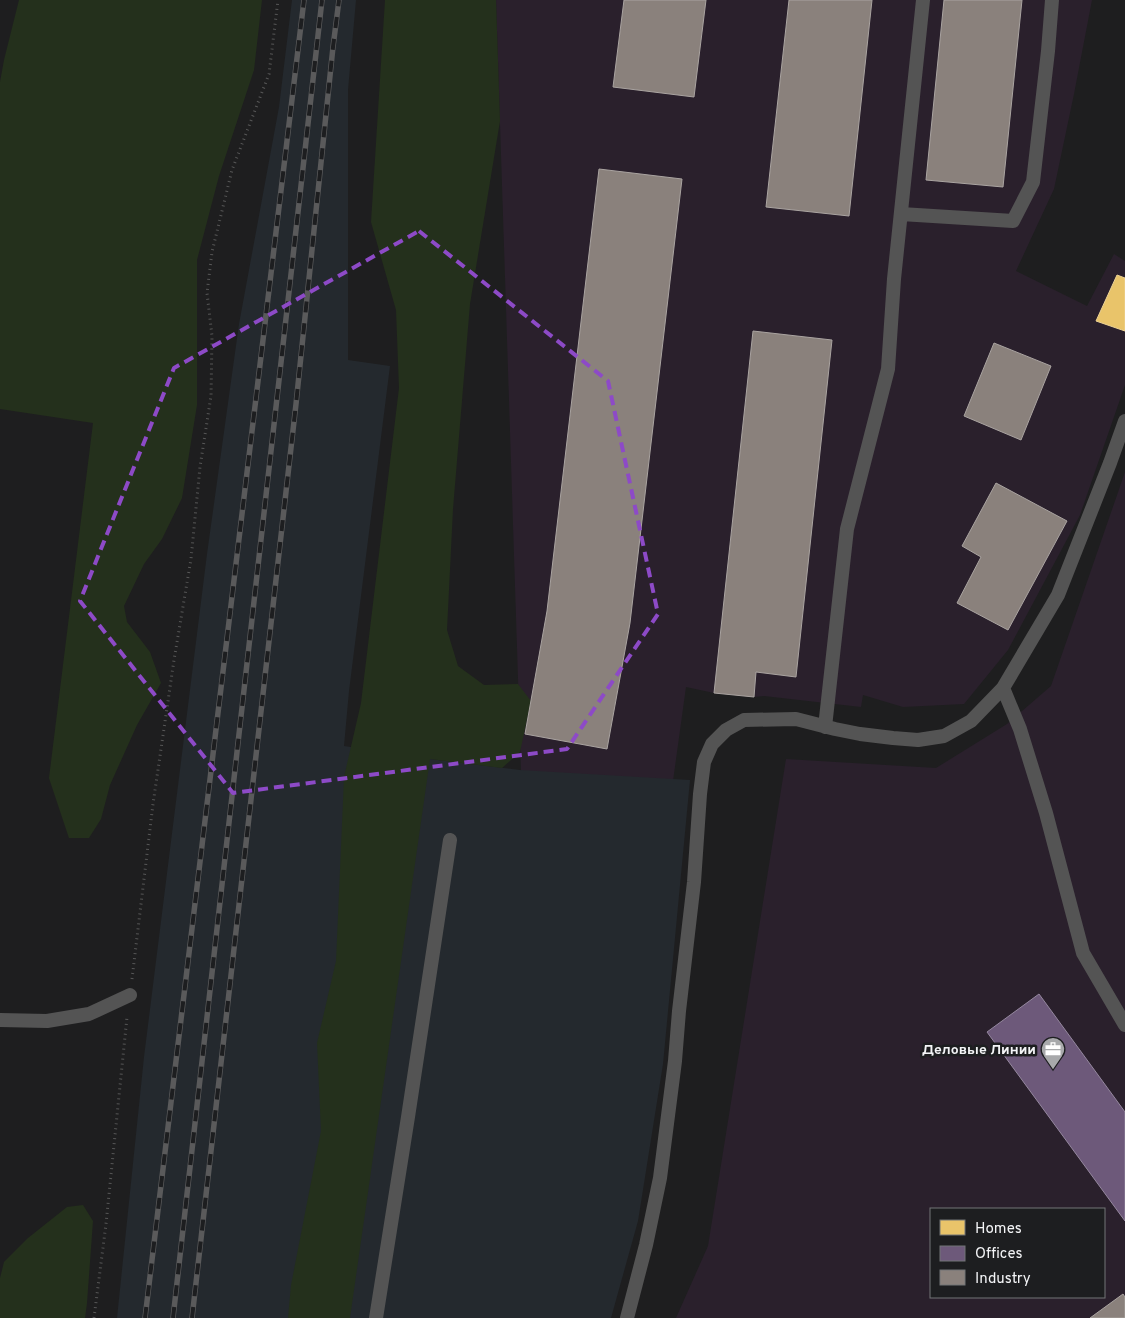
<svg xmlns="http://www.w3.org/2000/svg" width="1125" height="1318" font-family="Overpass,sans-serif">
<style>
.industrial{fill:#2a202c;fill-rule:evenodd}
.built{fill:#24292e}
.green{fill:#24301c}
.homes{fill:#e9c46a;stroke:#ecd294}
.offices{fill:#6d597a;stroke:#95889f}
.industry{fill:#8a817c;stroke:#aaa4a1}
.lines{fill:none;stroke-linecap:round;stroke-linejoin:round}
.path{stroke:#575757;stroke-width:3;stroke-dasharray:1 4;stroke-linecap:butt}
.service{stroke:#545454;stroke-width:14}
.rail-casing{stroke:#5a5a5b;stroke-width:5.5}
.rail{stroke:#1d1e20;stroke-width:4;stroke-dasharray:11;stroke-linecap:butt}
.marked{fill:none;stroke:#8d4ac7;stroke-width:4;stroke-dasharray:10 6;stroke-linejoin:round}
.labels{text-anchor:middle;stroke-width:5;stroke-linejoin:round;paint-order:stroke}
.poi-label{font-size:14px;font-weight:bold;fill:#f3f4f6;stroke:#1d1e20;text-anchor:end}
</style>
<rect width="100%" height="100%" fill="#1e1e1f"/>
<!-- industrial -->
<path class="industrial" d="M496,0H1092L1074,94L1054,189L1016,271L1087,306L1114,254L1125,261V385L1080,515L1008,650L964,704L903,707L863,695L861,707L764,696L754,697L714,693L686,687L673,781L521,771Z
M1125,472V1318H676L708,1246L786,759L936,768L1007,724L1051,686ZM931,1209H1104V1297H931Z"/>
<!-- built -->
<path class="built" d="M292,0H356L348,90V360L390,366L349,691L344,746L430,759L520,770L690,780L663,1064L638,1221L611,1318H117L144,1057L207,554L239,324L279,107Z"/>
<!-- green -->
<path class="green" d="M19,0H262L254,70L219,176L197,260V405L182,498L162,539L144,564L124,606L127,622L150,652L161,683L137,725L110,785L101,819L89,838H69L49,778L93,423L0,409V82L4,60Z
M385,0H496L500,121L470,304L453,509L447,630L458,666L484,685L518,684L531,701L520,752L502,768L430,759L350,1318H288L291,1285L321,1131L317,1043L336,961L344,777L361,703L399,388L396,310L371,222Z
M83,1205L93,1221L87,1303L85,1318H0V1278L4,1262L28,1238L67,1207Z"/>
<!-- homes -->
<path class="homes" d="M1117,275L1125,278V331L1096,321Z"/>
<!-- offices -->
<path class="offices" d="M1039,994L1125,1112V1221L987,1032Z"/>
<!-- industry -->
<path class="industry" d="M624,0H706L694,97L613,87Z
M789,0H872L849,216L766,207Z
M944,0H1022L1003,187L926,180Z
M599,169L682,179L630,623L607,749L525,734L547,611Z
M753,331L832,340L796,677L756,672L754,697L714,693Z
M994,343L1051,366L1021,440L964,416Z
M996,483L1067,521L1008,630L957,603L981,557L962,546Z
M1123,1294L1125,1297V1318H1090Z"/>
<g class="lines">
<!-- path -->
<path class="path" d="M132,979L153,804L174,660L191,559L200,467L211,396L212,336L207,293L212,252L232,170L269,74L278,0
M94,1318L106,1224L127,1017"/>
<!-- service -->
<path class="service" d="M901,214L1013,221L1033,182L1048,51L1052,0
M1003,688L1020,729L1046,813L1083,953L1125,1025
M825,727L847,529L888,369L894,279L923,0
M0,1020L47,1021L89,1014L130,995
M376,1318L408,1117L450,840
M627,1318L646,1245L660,1178L675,1061L679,1011L694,882L700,794L704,762L712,744L726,730L744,720L796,719L835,729L860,734L893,738L918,740L944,736L971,721L1003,688L1058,595L1110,463L1125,421"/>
<!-- rail casing -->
<g class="rail-casing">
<path id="rail" d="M145,1318L304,0
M173,1318L322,0
M192,1318L296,404L333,47L339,0"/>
</g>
<!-- rail -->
<use href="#rail" class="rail"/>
</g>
<!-- marked area -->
<path class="marked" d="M419,231L608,381L658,614L567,749L233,793L80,601L174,368Z"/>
<!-- icons -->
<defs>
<g id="office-pin" transform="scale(1.25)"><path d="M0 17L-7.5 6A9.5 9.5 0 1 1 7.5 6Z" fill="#a8a9ab" stroke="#1d1e20"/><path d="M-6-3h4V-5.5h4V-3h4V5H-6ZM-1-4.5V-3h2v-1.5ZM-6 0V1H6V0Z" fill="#fff"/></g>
</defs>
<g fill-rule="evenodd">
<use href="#office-pin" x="1053" y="1049"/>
</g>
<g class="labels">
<!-- poi labels -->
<g class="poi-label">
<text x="1036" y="1054">Деловые Линии</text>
</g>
</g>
<!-- legend -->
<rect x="930" y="1208" width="175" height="90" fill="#1d1e20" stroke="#737476"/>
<rect x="940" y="1220" width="25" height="15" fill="#e9c46a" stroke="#737476"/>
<text x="975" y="1233" font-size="15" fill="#f3f4f6">Homes</text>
<rect x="940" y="1246" width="25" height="15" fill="#6d597a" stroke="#737476"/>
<text x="975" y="1258" font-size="15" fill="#f3f4f6">Offices</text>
<rect x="940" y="1270" width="25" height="15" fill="#8a817c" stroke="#737476"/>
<text x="975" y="1283" font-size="15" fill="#f3f4f6">Industry</text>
</svg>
